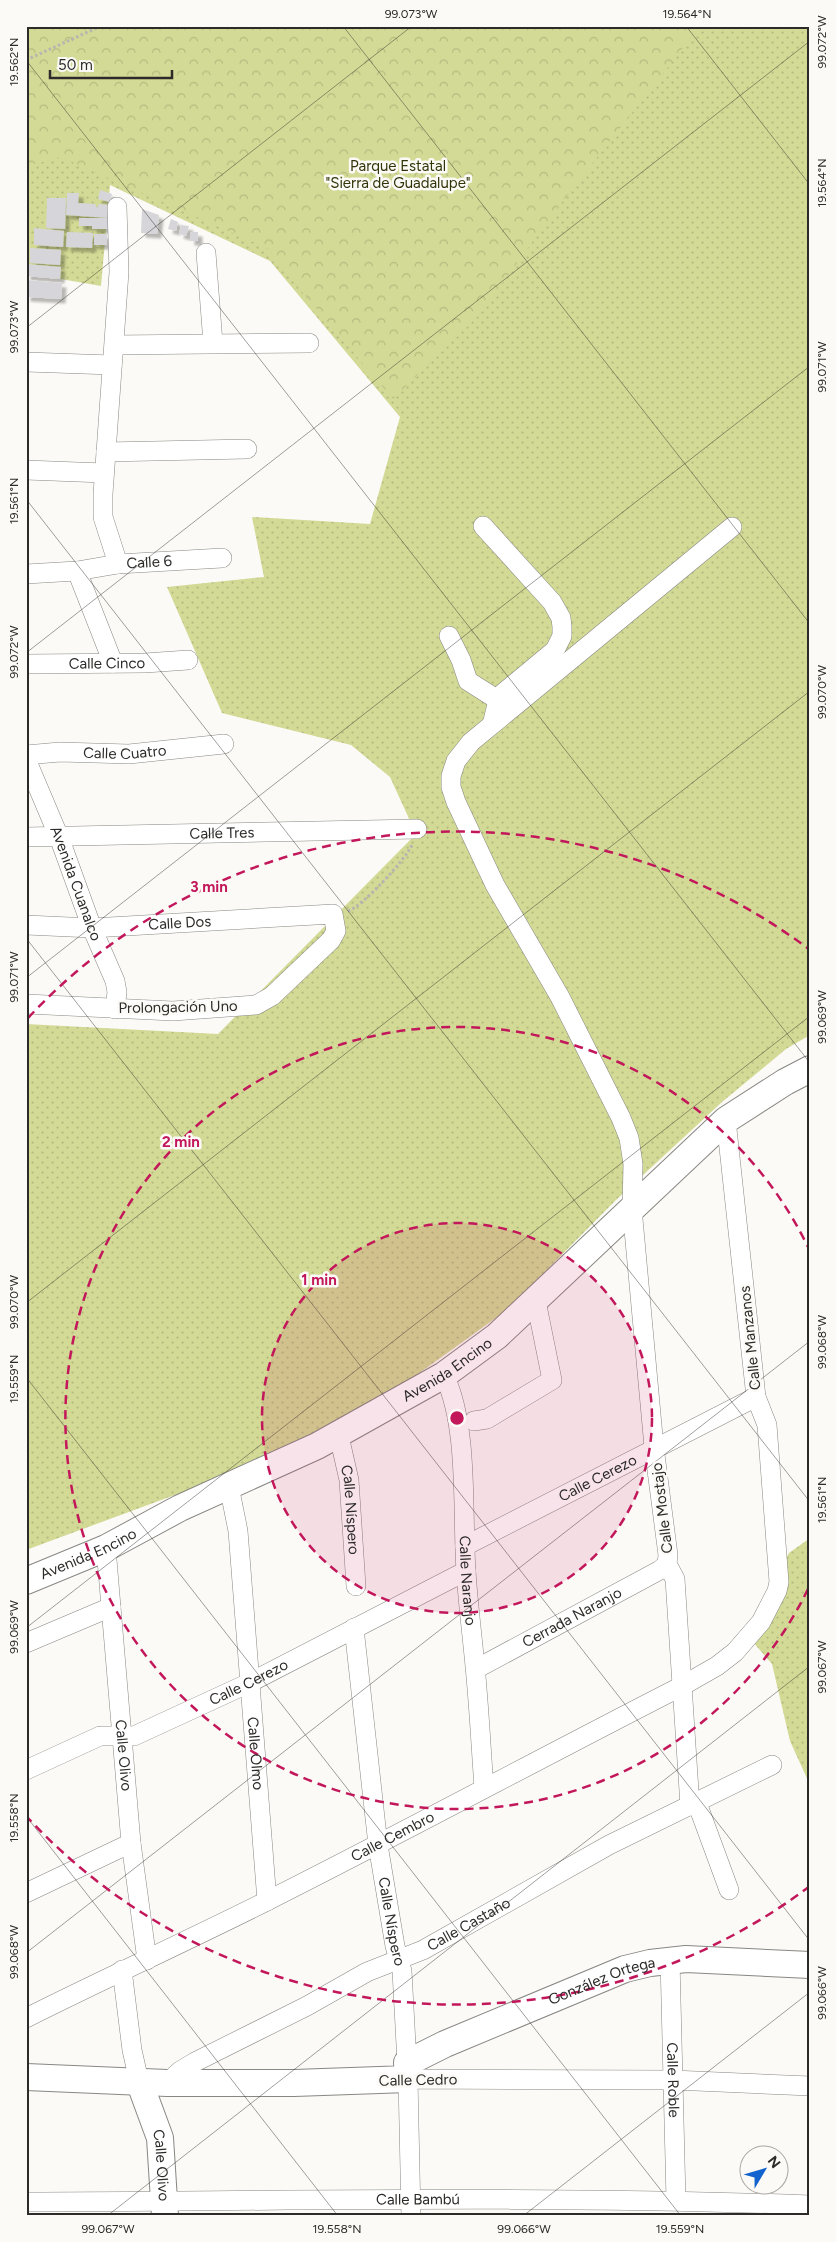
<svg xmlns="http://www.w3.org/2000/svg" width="836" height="2242" font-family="Figtree,sans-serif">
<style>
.grass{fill:url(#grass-dots)}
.park{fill:url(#park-crowns)}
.building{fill:#d6d5d9;filter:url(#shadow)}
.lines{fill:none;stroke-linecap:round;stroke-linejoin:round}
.street-casing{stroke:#888783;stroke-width:20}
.secondary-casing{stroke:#888783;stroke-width:28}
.path{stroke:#b6b5b1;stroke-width:3;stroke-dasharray:2.5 2.5;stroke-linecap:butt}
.street{stroke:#fff;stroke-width:19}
.secondary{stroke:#fff;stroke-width:26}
.ticks{fill:none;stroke:#2c2b29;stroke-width:1;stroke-opacity:0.45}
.ring{fill:none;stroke:#c2185b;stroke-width:2.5;stroke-dasharray:9 6}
.labels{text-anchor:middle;stroke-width:5;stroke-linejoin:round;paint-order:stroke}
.park-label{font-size:15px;fill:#323509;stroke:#fcfaf6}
.street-label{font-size:15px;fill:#2c2b29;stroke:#fcfaf6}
.centre{fill:#c2185b;stroke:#fcfaf6;stroke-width:2.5}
.ring-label{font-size:15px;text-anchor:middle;font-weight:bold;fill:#c2185b;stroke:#fcfaf6;stroke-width:5;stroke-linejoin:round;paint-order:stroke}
.neatline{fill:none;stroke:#2c2b29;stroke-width:2}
.ticks-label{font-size:12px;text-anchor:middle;fill:#2c2b29}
</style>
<defs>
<pattern id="grass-dots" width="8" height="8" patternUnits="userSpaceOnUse" patternTransform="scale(1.25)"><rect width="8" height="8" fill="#d3da95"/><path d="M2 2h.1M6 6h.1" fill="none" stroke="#b5bb80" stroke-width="1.8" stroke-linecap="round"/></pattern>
<pattern id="park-crowns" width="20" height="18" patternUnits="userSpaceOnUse" patternTransform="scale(1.25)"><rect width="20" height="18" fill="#d3da95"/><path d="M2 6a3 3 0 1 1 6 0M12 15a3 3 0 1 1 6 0" fill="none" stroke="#b5bb80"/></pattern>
<filter id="shadow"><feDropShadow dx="4.5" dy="4.5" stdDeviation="1" flood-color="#0004"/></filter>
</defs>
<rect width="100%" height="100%" fill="#fcfaf6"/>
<!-- grass -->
<path class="grass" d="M26,26H810V1035L786,1049L722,1102L616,1200L507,1310L329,1438L26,1550V1024L218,1034L416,834L390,777L351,745L222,713L167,587L264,577L252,517L370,524L400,417L270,261L110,185L101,286L26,273Z
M810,1538V1785L790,1741L772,1664L744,1632L789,1553Z"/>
<!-- park -->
<path class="park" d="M26,26H700L549,219L479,315L393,399L280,266L269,249L61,157L26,166Z"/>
<!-- building -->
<path class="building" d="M100,190L112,194L110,202L98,199Z
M67,193H79L78,203L95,204L97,208L99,204L110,205L109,218L66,215Z
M47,198H66L65,229L46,228Z
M142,209L159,215L157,234L141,233Z
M79,218H109L108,229H92V226H79Z
M171,219L178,222L176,231L168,229Z
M181,225L189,226L186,236L179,234Z
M34,228L64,231L63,247L34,245Z
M67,232L93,233L92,248L66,247Z
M190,232H198V241H190Z
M94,234H107V245H94Z
M30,248L61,250L60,265L30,263Z
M26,264L61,267L60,279L26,276Z
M26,280L62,283L61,299L26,297Z"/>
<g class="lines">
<!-- street casing -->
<g class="street-casing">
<g id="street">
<path d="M117,207L119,272L103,494V517L118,564"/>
<path d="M206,253L213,343"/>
<path d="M115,345L309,343"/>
<path d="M26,362L112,365"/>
<path d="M106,452L247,449"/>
<path d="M26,470L104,473"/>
<path d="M483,526L552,602L561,618L562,627V636L555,650L502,694L498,700L493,721"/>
<path d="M77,571L113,663"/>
<path id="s1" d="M26,574L77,571L118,564L222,558"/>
<path d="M449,636L461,660L468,681L498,700"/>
<path id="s2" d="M26,664L145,663L188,660"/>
<path id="s3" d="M26,755L60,752L129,754L224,744"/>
<path id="s4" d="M26,759L59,837L92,928L115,981L117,992L115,1009"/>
<path id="s5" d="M26,837L417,829"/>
<path id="s6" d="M26,925L92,928L333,914L336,931L331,940L272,996L256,1005L173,1011L26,1004"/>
<path id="s7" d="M444,1375C469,1426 462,1513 466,1571C468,1603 472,1634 475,1666C479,1706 481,1747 484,1788"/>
<path d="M474,1421L487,1419L552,1380L536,1301"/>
<path id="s8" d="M339,1436L349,1480L356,1586"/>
<path id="s9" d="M229,1486L238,1531L267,1901"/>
<path id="s10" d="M465,1546L756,1397"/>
<path id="s11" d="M106,1548L131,1843L147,1960"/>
<path id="s12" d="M354,1628L378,1845L395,1946L402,1971L407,2063"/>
<path d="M26,1643L111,1607"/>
<path id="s13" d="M476,1669L660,1570L667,1564"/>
<path id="s14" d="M26,1770L100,1736H134L249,1683L466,1571"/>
<path d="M697,1803L729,1890"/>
<path d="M690,1806L675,1579L667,1564L668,1555L654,1447L632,1208L633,1164L629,1138L621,1118L560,997L495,885L456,802L451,787V776L456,761L471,742L732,527"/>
<path d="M26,1893L131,1843"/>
<path id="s15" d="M670,1960L676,2200"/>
<path d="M122,1970L132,2050L139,2081"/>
<path id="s16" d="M26,2018C106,1978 187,1941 267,1901C406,1831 543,1757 682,1686L717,1666L735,1652L761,1622L777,1591L779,1582L767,1425L756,1397L726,1120"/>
<path id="s17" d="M167,2083L180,2071L195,2062L307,2006L367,1972L423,1950L609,1845L772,1765"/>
<path id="s18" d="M26,2202C287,2201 549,2195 810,2205"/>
<path d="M411,2216L408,2079L673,2080L810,2086"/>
</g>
</g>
<!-- secondary casing -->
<g class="secondary-casing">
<g id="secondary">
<path id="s19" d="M26,1581L106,1548L180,1508L317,1446L444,1375L497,1336L726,1120L785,1082L810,1069"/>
<path id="s20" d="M26,2077L167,2083H294L408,2079L407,2063L445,2044L625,1969L650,1963L686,1959L810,1965"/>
<path id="s21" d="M139,2081L160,2138L165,2216"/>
</g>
</g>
<!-- path -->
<path class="path" d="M26,60L101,26
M348,911C363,906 405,860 412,845"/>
<!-- street -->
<use href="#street" class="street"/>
<!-- secondary -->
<use href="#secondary" class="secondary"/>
</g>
<!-- ticks -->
<path class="ticks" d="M343,26L810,624M686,26L810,185M26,60L810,1063M26,328L412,26M26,499L810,1502M26,653L810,41M26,938L810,1941M26,978L810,366M26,1303L810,691M26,1377L681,2216M26,1628L810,1016M26,1816L338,2216M26,1953L810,1341M107,2216L810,1666M523,2216L810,1992"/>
<!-- distance rings -->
<circle cx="457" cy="1418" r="195" fill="#c2185b" fill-opacity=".12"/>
<g class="ring">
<circle cx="457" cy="1418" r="195"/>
<path d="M808 1589A391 391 0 1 1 808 1247"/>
<path d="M810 1886A586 586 0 0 1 28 1818M28 1018A586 586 0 0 1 810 950"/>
</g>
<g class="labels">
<!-- park labels -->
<g class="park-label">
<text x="398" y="171">Parque Estatal<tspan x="398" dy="17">"Sierra de Guadalupe"</tspan></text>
</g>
<!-- street labels -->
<g class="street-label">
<text dy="5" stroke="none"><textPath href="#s1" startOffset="124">Calle 6</textPath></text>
<text dy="5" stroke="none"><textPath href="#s2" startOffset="81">Calle Cinco</textPath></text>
<text dy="5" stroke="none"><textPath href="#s3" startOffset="99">Calle Cuatro</textPath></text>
<text dy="5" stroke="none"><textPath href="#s5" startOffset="196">Calle Tres</textPath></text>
<text dy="5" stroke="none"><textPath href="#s4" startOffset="134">Avenida Cuanalco</textPath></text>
<text dy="5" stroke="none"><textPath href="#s6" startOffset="154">Calle Dos</textPath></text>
<text transform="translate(178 1007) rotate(-1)" y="5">Prolongación Uno</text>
<text transform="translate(750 1338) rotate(-96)" y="5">Calle Manzanos</text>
<text dy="5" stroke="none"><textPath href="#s19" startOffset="472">Avenida Encino</textPath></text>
<text dy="5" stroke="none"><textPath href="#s10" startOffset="149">Calle Cerezo</textPath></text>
<text transform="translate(662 1508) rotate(-97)" y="5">Calle Mostajo</text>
<text dy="5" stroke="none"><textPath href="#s8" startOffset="75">Calle Níspero</textPath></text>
<text dy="5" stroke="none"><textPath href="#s19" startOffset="68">Avenida Encino</textPath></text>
<text dy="5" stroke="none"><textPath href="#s7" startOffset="208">Calle Naranjo</textPath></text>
<text dy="5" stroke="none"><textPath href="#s13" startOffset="109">Cerrada Naranjo</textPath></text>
<text dy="5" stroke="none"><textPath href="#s14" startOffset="242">Calle Cerezo</textPath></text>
<text dy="5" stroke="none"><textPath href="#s9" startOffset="269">Calle Olmo</textPath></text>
<text dy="5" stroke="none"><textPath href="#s11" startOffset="208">Calle Olivo</textPath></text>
<text dy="5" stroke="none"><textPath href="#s16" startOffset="409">Calle Cembro</textPath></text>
<text dy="5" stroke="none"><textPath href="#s12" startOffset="296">Calle Níspero</textPath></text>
<text dy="5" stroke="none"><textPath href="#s17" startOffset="342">Calle Castaño</textPath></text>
<text dy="5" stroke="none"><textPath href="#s20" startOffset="610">González Ortega</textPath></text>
<text transform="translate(418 2080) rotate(-1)" y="5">Calle Cedro</text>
<text dy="5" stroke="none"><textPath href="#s15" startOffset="120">Calle Roble</textPath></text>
<text dy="5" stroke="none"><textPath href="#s21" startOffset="88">Calle Olivo</textPath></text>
<text dy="5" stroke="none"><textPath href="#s18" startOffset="392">Calle Bambú</textPath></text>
</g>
</g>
<circle cx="457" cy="1418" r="8" class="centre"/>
<g class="ring-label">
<text x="209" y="892">3 min</text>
<text x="181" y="1147">2 min</text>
<text x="319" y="1285">1 min</text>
</g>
<!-- border -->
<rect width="836" height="2242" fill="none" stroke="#fcfaf6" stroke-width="55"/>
<!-- north arrow -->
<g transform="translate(764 2170) rotate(52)"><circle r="24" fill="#fcfaf6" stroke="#a9a7a4"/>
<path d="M0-4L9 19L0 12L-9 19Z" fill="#1263cd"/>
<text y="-8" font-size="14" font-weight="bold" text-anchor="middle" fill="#2c2b29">N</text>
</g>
<!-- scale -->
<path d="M50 70v8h122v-8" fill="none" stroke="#2c2b29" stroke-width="2.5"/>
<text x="58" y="70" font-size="15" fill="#2c2b29" stroke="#fcfaf6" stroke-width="4" paint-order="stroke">50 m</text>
<rect x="28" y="28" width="780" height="2186" class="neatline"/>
<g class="ticks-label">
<text x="411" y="18">99.073°W</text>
<text x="687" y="18">19.564°N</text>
<text transform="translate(822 42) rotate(-90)" y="4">99.072°W</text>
<text transform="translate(14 62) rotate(-90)" y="4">19.562°N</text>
<text transform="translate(822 183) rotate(-90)" y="4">19.564°N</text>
<text transform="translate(14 327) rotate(-90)" y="4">99.073°W</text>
<text transform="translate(822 367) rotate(-90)" y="4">99.071°W</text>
<text transform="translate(14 501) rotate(-90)" y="4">19.561°N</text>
<text transform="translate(14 652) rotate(-90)" y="4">99.072°W</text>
<text transform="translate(822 692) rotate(-90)" y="4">99.070°W</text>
<text transform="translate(14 977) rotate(-90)" y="4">99.071°W</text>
<text transform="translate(822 1017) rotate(-90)" y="4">99.069°W</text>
<text transform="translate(14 1302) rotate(-90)" y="4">99.070°W</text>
<text transform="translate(822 1342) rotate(-90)" y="4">99.068°W</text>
<text transform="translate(14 1379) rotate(-90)" y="4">19.559°N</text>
<text transform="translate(822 1500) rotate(-90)" y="4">19.561°N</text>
<text transform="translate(14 1627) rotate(-90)" y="4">99.069°W</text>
<text transform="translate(822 1667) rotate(-90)" y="4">99.067°W</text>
<text transform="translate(14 1818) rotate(-90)" y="4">19.558°N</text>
<text transform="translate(14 1952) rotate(-90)" y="4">99.068°W</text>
<text transform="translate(822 1993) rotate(-90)" y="4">99.066°W</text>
<text x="108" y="2233">99.067°W</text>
<text x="337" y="2233">19.558°N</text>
<text x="524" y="2233">99.066°W</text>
<text x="680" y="2233">19.559°N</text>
</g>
</svg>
